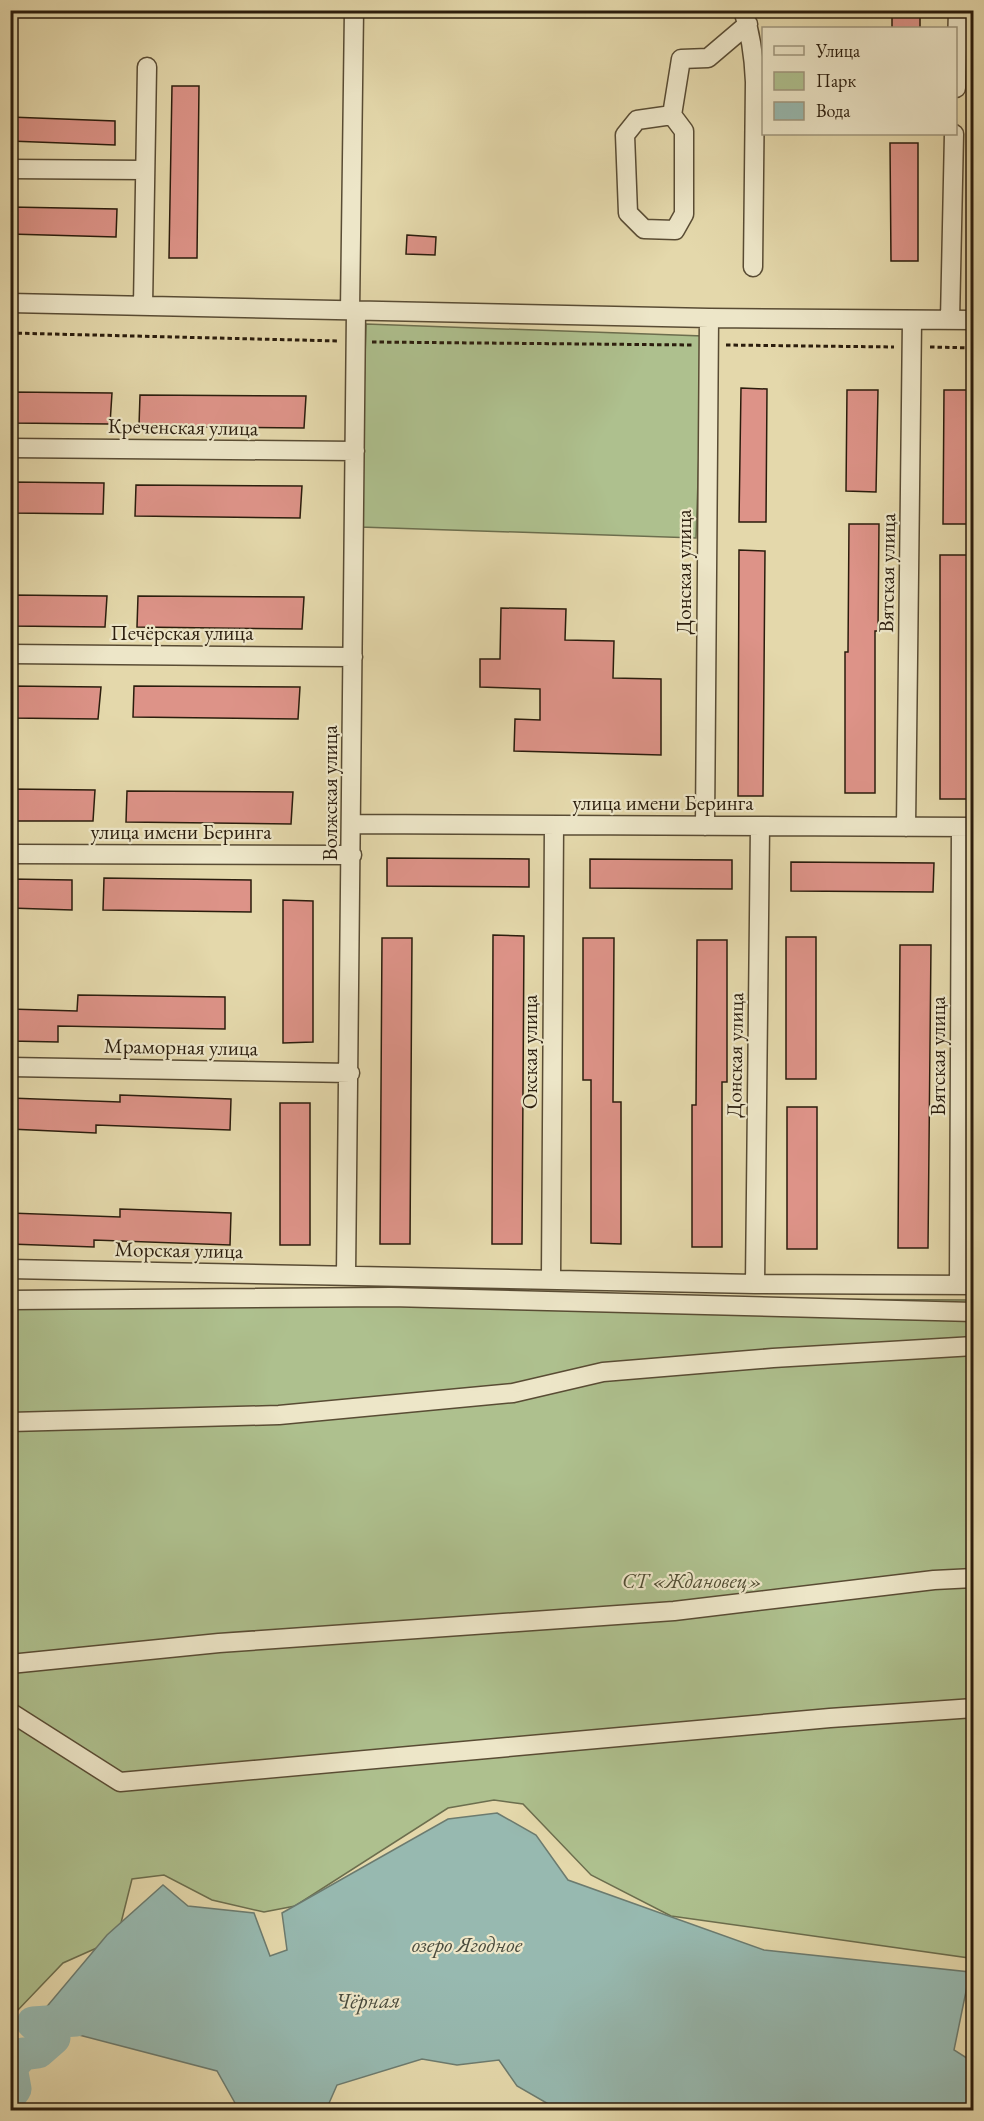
<svg xmlns="http://www.w3.org/2000/svg" width="984" height="2121" font-family="'EB Garamond',serif">
<style>
.green{fill:#aec08e;stroke:#6c6e4e;stroke-width:1.5}
.water{fill:#97b9b0;stroke:#6c7b6f;stroke-width:1.5}
.lines{fill:none;stroke-linecap:round;stroke-linejoin:round}
.river{stroke:#97b9b0;stroke-width:33}
.building{fill:#dd9388;stroke:#2b1d0d;stroke-width:1.5}
.minor-casing{stroke:#594c34;stroke-width:21}
.path{stroke:#2b1d0d;stroke-width:3;stroke-dasharray:4.5 3;stroke-linecap:butt}
.minor{stroke:#ede6c8;stroke-width:18}
.labels{text-anchor:middle;stroke-width:4.5;stroke-linejoin:round;paint-order:stroke}
.street-label{font-size:21px;fill:#2b1d0d;stroke:#ede6c8}
.park-label{font-size:21px;font-style:italic;fill:#524e34;stroke:#ede6c8}
.water-label{font-size:22px;font-style:italic;fill:#4b4c3e;stroke:#ede6c8}
</style>
<rect width="100%" height="100%" fill="#e4d8ab"/>
<filter id="stains"><feTurbulence type="fractalNoise" baseFrequency=".00333" numOctaves="4"/><feColorMatrix values="0 0 0 0 .2 0 0 0 0 .09 0 0 0 0 .02 0 0 0 .5 -.17"/></filter>
<radialGradient id="worn" r=".72"><stop offset=".6" stop-color="#630" stop-opacity="0"/><stop offset="1" stop-color="#630" stop-opacity=".3"/></radialGradient>
<!-- green -->
<path class="green" d="M366,324L703,336L696,538L360,527Z
M11,1292L391,1297L973,1300V1969L969,1958L671,1916L591,1875L523,1804L494,1800L448,1808L295,1906L264,1912L212,1900L164,1875L132,1879L117,1939L63,1963L18,2010L11,2014Z"/>
<!-- water -->
<path class="water" d="M497,1813L536,1835L568,1880L764,1950L970,1972L954,2050L973,2062V2110H562L557,2109L517,2086L499,2060L457,2065L422,2059L337,2085L326,2110H232L235,2103L217,2071L33,2023L107,1935L163,1885L188,1906L254,1913L270,1956L287,1950L282,1913L448,1819Z"/>
<g class="lines">
<!-- river -->
<path class="river" d="M10,2096L15,2089L11,2067L23,2054L38,2052L54,2038L33,2023L76,2020"/>
</g>
<!-- building -->
<path class="building" d="M892,10H920V28H892Z
M172,86H199L197,258H169Z
M10,117L115,121V145L10,141Z
M890,143H918V261H891Z
M10,207L117,209L116,237L10,234Z
M407,235L436,237L435,255L406,254Z
M741,388L767,389L766,522H739Z
M847,390H878L876,492L846,491Z
M944,390H974V524H943Z
M10,392L112,393L110,424L10,423Z
M140,395L306,396L304,428L139,426Z
M10,482L104,483L103,514L10,513Z
M136,485L302,486L300,518L135,516Z
M849,524H879L878,631H875V793H845V652H848Z
M739,550L765,551L763,796H738Z
M940,555H970V799H940Z
M10,595L107,596L105,627L10,626Z
M138,596L304,597L302,629L137,627Z
M501,608L566,609L565,640L614,641L613,678L661,679V755L514,751L515,719L540,720V689L480,687V659H500Z
M10,686L101,687L98,719L10,718Z
M134,686L300,687L298,719L133,717Z
M10,789L95,790L93,821H10Z
M127,791L293,792L291,824L126,822Z
M387,858L529,859V887L387,886Z
M590,859L732,860V889L590,888Z
M791,862L934,863L933,892L791,891Z
M104,878L251,880V912L103,910Z
M10,879L72,880V910L10,908Z
M283,900L313,901V1042L283,1043Z
M493,935L524,936L522,1244H492Z
M786,937H816V1079H786Z
M382,938H412L410,1244H380Z
M583,938H614L613,1102H621V1244L591,1243V1080H583Z
M697,940H727V1082H722V1247H692V1105H696Z
M900,945H931L928,1248H898Z
M78,995L225,997V1029L58,1026V1042L10,1041V1009L77,1011Z
M120,1095L231,1099L230,1130L96,1125V1133L10,1129V1098L120,1102Z
M280,1103H310V1245H280Z
M787,1107H817V1249H787Z
M120,1209L231,1213L230,1245L94,1240V1247L10,1244V1213L120,1217Z"/>
<g class="lines">
<!-- minor casing -->
<g class="minor-casing">
<path id="minor" d="M743,10C751,34 754,57 755,82L753,267
M956,88L958,10
M672,115L637,120L625,135L628,213L644,229L675,230L684,214V131L672,115L681,59L708,58L748,24
M10,169L145,170
M10,303L709,318L974,320
M143,306L147,67
M350,311L354,10
M950,320L954,134
M10,448L355,451
M10,654L353,657
M352,824L974,827
M705,826L709,318
M906,827L912,320
M10,854L352,855
M10,1067L350,1073
M10,1269L755,1284L974,1285
M346,1275L356,311
M551,1279L554,825
M755,1284L760,826
M959,1285L961,827
M10,1300L391,1297L974,1312
M10,1422L279,1415L513,1393L603,1372L773,1358L974,1346
M10,1664L219,1643L674,1611L934,1580L974,1578
M10,1712L120,1782L830,1718L974,1708"/>
</g>
<!-- path -->
<path class="path" d="M10,333L339,341
M372,342L693,345
M726,345L894,347
M930,347L974,348"/>
<!-- minor -->
<use href="#minor" class="minor"/>
</g>
<g class="labels">
<!-- street labels -->
<g class="street-label">
<text transform="translate(183 427) rotate(1)" y="7">Креченская улица</text>
<text transform="translate(684 572) rotate(-90)" y="7">Донская улица</text>
<text transform="translate(887 573) rotate(-89)" y="7">Вятская улица</text>
<text x="182" y="640">Печёрская улица</text>
<text transform="translate(330 793) rotate(-90)" y="7">Волжская улица</text>
<text x="663" y="810">улица имени Беринга</text>
<text x="181" y="839">улица имени Беринга</text>
<text transform="translate(181 1047) rotate(1)" y="7">Мраморная улица</text>
<text transform="translate(530 1052) rotate(-90)" y="7">Окская улица</text>
<text transform="translate(735 1055) rotate(-89)" y="7">Донская улица</text>
<text transform="translate(938 1056) rotate(-90)" y="7">Вятская улица</text>
<text transform="translate(179 1250) rotate(1)" y="7">Морская улица</text>
</g>
<!-- park labels -->
<g class="park-label">
<text x="692" y="1588">СТ «Ждановец»</text>
</g>
<!-- water labels -->
<g class="water-label">
<text x="467" y="1952">озеро Ягодное</text>
<text transform="translate(368 2000) rotate(-1)" y="8">Чёрная</text>
</g>
</g>
<!-- margin -->
<rect width="984" height="2121" fill="none" stroke="#e4d8ab" stroke-width="36"/>
<rect x="12" y="12" width="960" height="2097" fill="none" stroke="#2b1d0d" stroke-width="3"/>
<rect x="18" y="18" width="948" height="2085" fill="none" stroke="#2b1d0d" stroke-width="1.5"/>
<!-- legend -->
<rect x="762" y="27" width="195" height="108" fill="#ede6c8" stroke="#9f967d" stroke-width="1.5"/>
<rect x="774" y="46" width="30" height="9" fill="#ede6c8" stroke="#9f967d" stroke-width="1.5"/>
<text x="816" y="57" font-size="18" fill="#2b1d0d">Улица</text>
<rect x="774" y="72" width="30" height="18" fill="#aec08e" stroke="#9f967d" stroke-width="1.5"/>
<text x="816" y="87" font-size="18" fill="#2b1d0d">Парк</text>
<rect x="774" y="102" width="30" height="18" fill="#97b9b0" stroke="#9f967d" stroke-width="1.5"/>
<text x="816" y="117" font-size="18" fill="#2b1d0d">Вода</text>
<rect width="100%" height="100%" filter="url(#stains)"/>
<rect width="100%" height="100%" fill="url(#worn)"/>
</svg>
